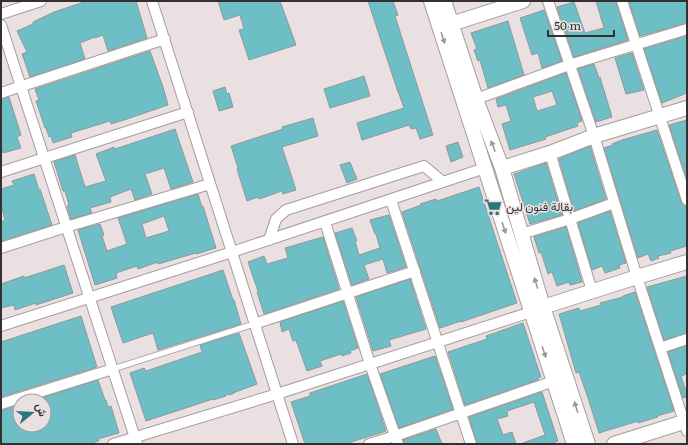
<svg xmlns="http://www.w3.org/2000/svg" width="688" height="445" font-family="Literata,Vazirmatn,serif">
<style>
.building{fill:#6ebec5;stroke:#8f999a;fill-rule:evenodd}
.lines{fill:none;stroke-linecap:round;stroke-linejoin:round}
.lane-casing{stroke:#a69c9d;stroke-width:7}
.street-casing{stroke:#a69c9d;stroke-width:12}
.secondary-casing{stroke:#a69c9d;stroke-width:16}
.lane{stroke:#fff;stroke-width:5}
.street{stroke:#fff;stroke-width:10}
.secondary{stroke:#fff;stroke-width:14}
.oneway{fill:#9a9898}
.labels{text-anchor:middle;stroke-width:3;stroke-linejoin:round;paint-order:stroke}
.poi-label{font-size:12px;fill:#343030;stroke:#eae0e1;text-anchor:start}
</style>
<rect width="100%" height="100%" fill="#eae0e1"/>
<!-- building -->
<path class="building" d="M87,1H136L147,38L108,51L103,35L95,38V37L80,43L85,59L30,77L22,54L27,52L17,31L33,24V22L54,12Z
M218,1H280L296,45L249,60L239,30L244,29L240,15L224,20Z
M368,1H393L398,15L395,16L433,135L420,139L416,128L411,129L409,125L362,140L357,123L404,108L398,91V92Z
M596,1H616L628,40L574,57L557,7L574,2L585,33L604,28Z
M629,1H687V23L640,36Z
M544,10L562,61L542,68L538,53L532,55L520,18Z
M508,21L524,75L488,88L480,60L478,61L474,50L477,49L471,33Z
M687,36V93L662,103L644,49Z
M150,51L163,87L168,105L124,120L111,124L110,121L71,133L72,137L53,143L51,136L49,137L46,128H45L36,101L39,100L35,89Z
M632,53L644,90L626,94L615,58Z
M594,64L599,78L600,77L612,117L596,122L578,69Z
M566,73L582,121L577,123L578,126L545,137L546,139L510,150L502,124L511,121L506,105L498,107L496,99ZM552,91L557,105L537,111L533,97Z
M364,76L370,96L330,108L324,89Z
M225,87L227,94L229,93L233,107L219,111L213,91Z
M9,97L21,135L17,137L21,148L3,153L1,147V99Z
M313,118L318,136L282,147L296,190L283,194L282,191L259,199L258,197L247,201L237,169L238,168L231,146L283,129L282,127Z
M687,120V179L669,125Z
M175,129L193,182L171,189L164,168L145,174L152,194L135,200L131,189L110,197L111,202L90,208L92,213L71,219L67,206L69,205L65,191H63L54,162L75,155L85,187L106,181L96,154L114,147L115,149Z
M657,130L681,202L683,205L687,206V246L670,251L671,253L658,256L659,258L651,261L648,254L638,258L604,148L613,145L612,144L622,140Z
M458,142L463,157L451,162L446,146Z
M590,146L606,199L574,211L559,159Z
M350,162L357,179L347,183L340,165Z
M546,163L562,215L530,224L514,174Z
M34,174L39,190L40,189L52,225L1,241V222L5,220L1,205V189L14,185L12,181Z
M479,187L517,303L461,322V321L440,328L402,212L421,205L420,204L436,199L437,201Z
M198,194L202,207L203,206L216,248L196,254V253L158,264V262L138,269L137,266L116,273L117,278L95,285L78,230L100,224L104,235L102,236L107,251L127,244L118,218ZM164,216L169,231L146,238L142,224Z
M610,211L626,263L619,265L620,268L605,273L602,266L592,270L578,223Z
M389,215L406,267L387,273L383,259L364,265L369,279L352,285L335,233L352,228L357,241H355L359,255L380,248L376,234H375L370,220Z
M566,227L582,282L570,285L569,282L557,286L552,272L548,274L541,252L539,253L534,237Z
M323,237L339,289L264,314L257,292L258,291L248,262L264,256L267,264L288,258L285,248Z
M64,265L73,293L36,305V303L15,310L14,305L1,308V284L24,276V278Z
M223,270L233,300H234L241,324L158,350L153,333L123,343L111,307Z
M687,276V333L664,340L647,287Z
M410,279L426,329L389,340L391,346L373,351L356,297Z
M635,292L674,411L657,416L658,417L638,423V421L599,433L589,401L579,372L576,373L559,314L579,308L580,311L601,305L600,303L623,297V296Z
M343,301L358,348L350,351L351,353L342,356L341,354L320,361L322,366L307,371L296,340L293,341L289,329L282,332L280,322Z
M81,316L97,367L1,397V342Z
M523,323L541,377L538,378V380L465,405L448,352L487,339L486,336Z
M239,333L257,384L233,393V394L225,395L226,396L213,400V399L146,421L130,373L144,368L146,371L202,352L200,345Z
M686,346L687,349V374L681,376L685,389H687V397L683,398L668,352Z
M435,356L453,409L399,428L380,374Z
M367,374L386,431L345,444H305L291,402L310,396V393Z
M98,380L105,400H106L108,407L111,406L119,433L98,439L99,441L88,444H1V410L20,405V425H44V401H32Z
M542,392L558,441L550,444H524L523,443L545,435L534,402L507,411L508,416L497,419L503,435L512,432L516,444H477L469,417Z
M436,429L442,444H404L403,440Z"/>
<g class="lines">
<!-- lane casing -->
<g class="lane-casing">
<path id="lane" d="M113,369L254,324"/>
</g>
<!-- street casing -->
<g class="street-casing">
<path id="street" d="M152,1L293,444
M548,1L594,136L637,277L687,431
M622,1L687,200
M1,14L41,1
M1,25L137,444
M1,93L165,39
M476,99L569,65L687,29
M550,153L592,291
M1,172L188,112
M391,200L471,444
M325,222L370,364L398,444
M521,234L570,219L614,203
M269,240L276,219L286,210L424,166L443,182
M1,248L66,227L210,184
M254,324L415,271
M1,326L232,252L485,168
M660,348L687,339
M1,404L113,369
M113,444L277,394L531,312
M369,444L395,436L554,381"/>
</g>
<!-- secondary casing -->
<g class="secondary-casing">
<path id="secondary" d="M431,1L574,444
M444,1L476,99L502,168L543,307L588,444
M451,24L523,1
M502,168L550,153L594,136L687,108
M535,304L543,307L637,277L687,262
M614,444L687,421"/>
</g>
<!-- lane -->
<use href="#lane" class="lane"/>
<!-- street -->
<use href="#street" class="street"/>
<!-- secondary -->
<use href="#secondary" class="secondary"/>
</g>
<!-- one-way arrows -->
<defs><path id="oneway-solid" d="M-6-.8H1V-3.2L6.5 0L1 3.2V.8H-6Z"/></defs>
<g class="oneway">
<use href="#oneway-solid" transform="translate(443 38) rotate(72)"/>
<use href="#oneway-solid" transform="translate(493 146) rotate(-111)"/>
<use href="#oneway-solid" transform="translate(504 228) rotate(72)"/>
<use href="#oneway-solid" transform="translate(536 283) rotate(-107)"/>
<use href="#oneway-solid" transform="translate(544 352) rotate(72)"/>
<use href="#oneway-solid" transform="translate(576 407) rotate(-108)"/>
</g>
<!-- icons -->
<defs>
<g id="supermarket-bare" transform="scale(1.38)"><path d="M-6-5.5h2.5l.6 2H6L4.5 2H-2.5L-4.4-4H-6ZM-1.5 3.2a1.3 1.3 0 1 0 .1 0ZM3 3.2a1.3 1.3 0 1 0 .1 0Z" fill="#2b757b" stroke="#eae0e1" stroke-width="2.5" paint-order="stroke"/></g>
</defs>
<g fill-rule="evenodd">
<use href="#supermarket-bare" x="493" y="207"/>
</g>
<g class="labels">
<!-- poi labels -->
<g class="poi-label">
<text x="506" y="211">بقالة فنون لين</text>
</g>
</g>
<!-- border -->
<rect width="688" height="445" fill="none" stroke="#343030" stroke-width="4"/>
<!-- north arrow -->
<g transform="translate(32 413) rotate(72)"><circle r="19" fill="#eae0e1" stroke="#a19a9a"/>
<path d="M0-3L7 15L0 10L-7 15Z" fill="#2b757b"/>
<text y="-6" font-size="11" font-weight="bold" text-anchor="middle" fill="#343030">ش</text>
</g>
<!-- scale -->
<path d="M548 30v6h66v-6" fill="none" stroke="#343030" stroke-width="2"/>
<text x="554" y="30" font-size="12" fill="#343030" stroke="#eae0e1" stroke-width="3" paint-order="stroke">50 m</text>
</svg>
